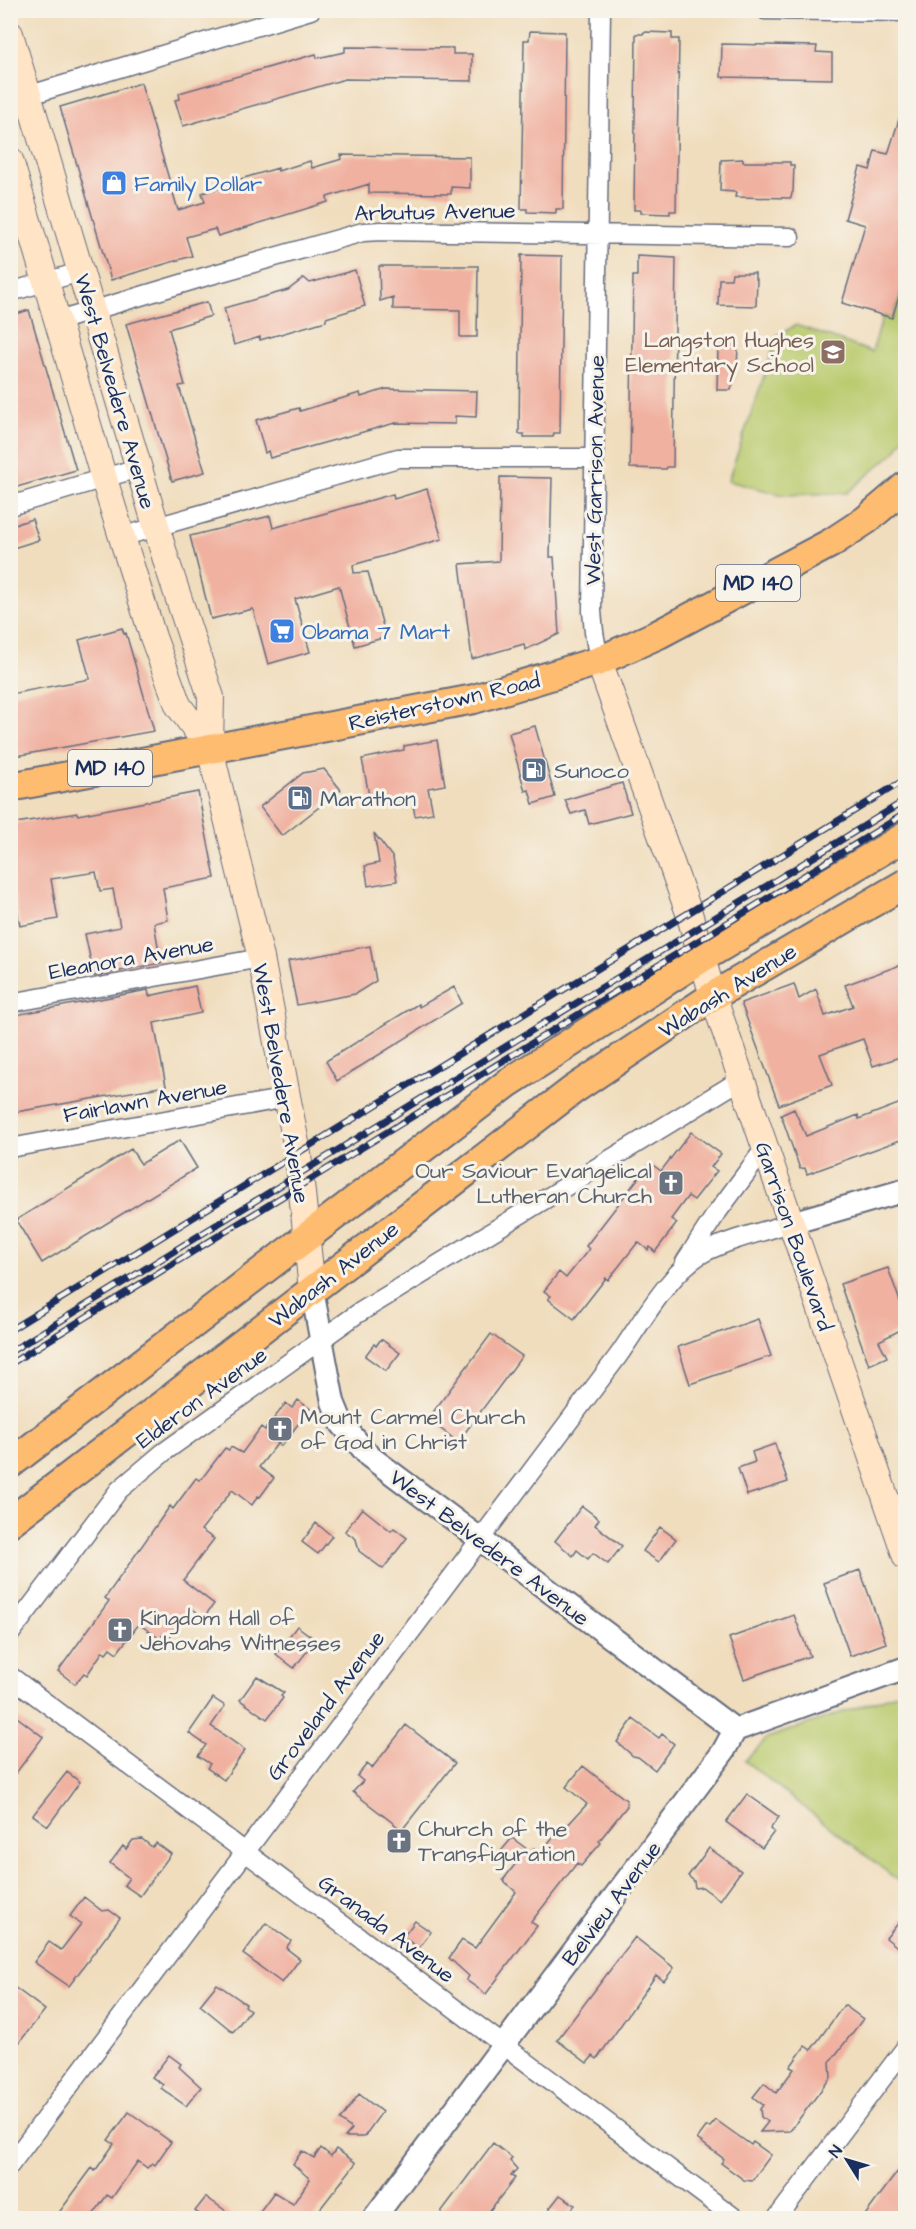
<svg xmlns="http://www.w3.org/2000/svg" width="916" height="2229" font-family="'Architects Daughter',sans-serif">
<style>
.green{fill:#bacb6e;stroke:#6a7d66;stroke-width:1.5}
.building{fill:#f0b1a0}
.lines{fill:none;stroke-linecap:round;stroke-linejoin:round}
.minor-casing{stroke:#666c7f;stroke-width:21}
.tertiary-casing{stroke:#666c7f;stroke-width:26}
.secondary-casing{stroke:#666c7f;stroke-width:28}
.primary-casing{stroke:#666c7f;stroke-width:32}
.minor{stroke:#fff;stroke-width:18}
.tertiary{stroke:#fff;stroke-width:22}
.secondary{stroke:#ffe4c6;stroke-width:26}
.primary{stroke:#febc70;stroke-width:28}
.rail-casing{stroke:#1b2f5e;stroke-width:7}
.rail{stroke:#f7f3e8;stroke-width:4.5;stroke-dasharray:14;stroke-linecap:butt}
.labels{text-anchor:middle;stroke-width:6;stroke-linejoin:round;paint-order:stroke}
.shield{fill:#f7f3e8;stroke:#5d6a87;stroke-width:1.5}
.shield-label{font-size:21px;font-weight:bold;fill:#1b2f5e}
.shop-label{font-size:22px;fill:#366cbe;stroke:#f7f3e8;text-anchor:start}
.street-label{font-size:22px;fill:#1b2f5e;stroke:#f7f3e8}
.education-label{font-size:22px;fill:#785e54;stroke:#f7f3e8;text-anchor:end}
.service-label{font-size:22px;fill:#4e5e75;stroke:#f7f3e8;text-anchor:start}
.worship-label{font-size:22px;fill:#5b616d;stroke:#f7f3e8;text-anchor:start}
</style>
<rect width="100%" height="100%" fill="#f7f3e8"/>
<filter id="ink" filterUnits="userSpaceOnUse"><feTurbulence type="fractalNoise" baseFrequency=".0167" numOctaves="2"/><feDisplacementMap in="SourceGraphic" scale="12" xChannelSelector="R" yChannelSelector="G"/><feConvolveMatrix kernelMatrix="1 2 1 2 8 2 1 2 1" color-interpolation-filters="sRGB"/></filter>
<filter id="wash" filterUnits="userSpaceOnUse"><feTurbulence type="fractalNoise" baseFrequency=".008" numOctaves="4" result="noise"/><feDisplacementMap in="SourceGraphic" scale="24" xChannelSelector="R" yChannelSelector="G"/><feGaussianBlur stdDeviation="1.35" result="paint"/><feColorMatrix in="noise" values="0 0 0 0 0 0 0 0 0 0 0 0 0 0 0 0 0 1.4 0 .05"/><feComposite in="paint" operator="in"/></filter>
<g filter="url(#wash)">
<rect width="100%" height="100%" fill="#f0ddbd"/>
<!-- green -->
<path class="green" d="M905,275V435L896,451L847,493L783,495L728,481L778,335L796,325L872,352L883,316L893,318Z
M905,1691H906L905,1886L745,1761L767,1738Z"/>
<g id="blocks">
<!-- building -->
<path class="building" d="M530,31L565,32L563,209H556V213L527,212V209H521L524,40H529Z
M644,32L672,33V39H679L676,211H670V214L641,213V210H634L636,34H643Z
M722,44L817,46L816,52L832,53V79L721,77Z
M345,47L453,48V54H472V81L345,79L183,126L175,100L180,99L179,93L316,54L317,58L345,52Z
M141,83L178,210L205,202L202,193L238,183L237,180L278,168V171L310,161L312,168L342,159L341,155L470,157V188L451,187V194L369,193V184L327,197L328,202L218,236L215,229L186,237L192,256L111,280L60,107Z
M902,110H906V275L892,318L842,303L865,225L845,219L860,167L870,170L875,151L888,154Z
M743,159V162H790V165H794L793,192L792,193L791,198L735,197L736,192L720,191L721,160Z
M521,255L562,256L560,433H554L553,437H524V434H519Z
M637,256L676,258L673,467H667L666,469L630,468L633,276H637Z
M379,266H478L477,337H460V310L393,309V297L380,301Z
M355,270L365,306L326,318V321L260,340V337L234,345L224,308L288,290L304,278L310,283Z
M732,273H755V279H757L756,306L718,305L719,279H731Z
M207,302L211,316L169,329L185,385L179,386L205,472L172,481L126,324Z
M29,310L76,470L10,489V316Z
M718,345H738L737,369L731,390H717Z
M386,389L477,391L476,417L455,416V424L395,423L270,458L268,451L265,453L256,420L299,408L300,411L360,393L361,397Z
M500,477L552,478L550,557H554L559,634L525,650L524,644L472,659L460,564L499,561Z
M427,489L442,539L353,565L354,573L368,572L386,637L355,646L339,586L295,599L310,652L268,664L253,609L211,619L190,536L270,516L273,528L393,494L394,499Z
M32,519L39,540L10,549V526Z
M122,628L124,634L126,633L154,731L10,757V694L90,679L79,640Z
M535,726L555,797L533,804L529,790L525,791L509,733Z
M437,740L445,785L428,788L433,813L415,816L412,799L371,806L362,759L404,750V746Z
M324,769L341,790L282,836L260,807L303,773Z
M622,783L631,813L589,824L585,810L571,814L565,800Z
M198,792L215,878L163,888L168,920L154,923L161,963L94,976L85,934L120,927L113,889L100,891L96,872L51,879L58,919L20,926L10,870V824L77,813L78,815Z
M374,833L393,858L397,881L368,886L365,866L379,863Z
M370,946L376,981L355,994L297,1005L288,961Z
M906,963V1055L873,1066L863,1039L820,1054L832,1085L779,1105L741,1003L794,984L799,999L816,989L825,1016L853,1006L845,985Z
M195,986L201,1013L154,1023L166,1086L10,1113V1016L148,990L149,996Z
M454,987L462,1003L337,1081L326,1061L418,1004L419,1007Z
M906,1101V1138L807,1174L805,1168L800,1169L781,1115L794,1109L806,1136L858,1115L859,1119Z
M691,1132L721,1154L711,1167L717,1171L694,1200L688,1196L671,1219L677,1223L655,1252L650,1247L648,1250L638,1242L608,1280L606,1278L574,1319L548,1299L551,1296L544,1291L559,1272L566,1278L589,1249L586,1246L650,1163L661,1171Z
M180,1140L197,1168L42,1263L16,1220L131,1149L141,1164Z
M888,1268L906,1318V1327L879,1341L887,1357L869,1365L840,1284Z
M758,1319L771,1356L690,1384L678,1347Z
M491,1334L522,1356L458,1442L428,1419Z
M381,1339L400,1353L386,1371L365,1356L374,1344L376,1346Z
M298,1400L310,1409L281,1446L278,1443L259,1467L274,1478L260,1497L258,1496L252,1505L232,1490L201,1530L214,1539L183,1580L214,1604L204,1617L191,1608L170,1637L164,1633L160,1639L139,1624L117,1653L110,1648L106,1653L103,1651L87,1675L84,1673L75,1684L63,1675L58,1671L109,1601L105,1598L170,1506L173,1509L196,1478L199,1480L203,1477L225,1448L229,1450L231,1447L242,1453L261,1427L265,1430L286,1403L292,1408Z
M775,1444L788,1482L747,1495L738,1468L755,1462L752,1452Z
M582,1506L599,1519L595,1525L622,1546L608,1564L593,1553L588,1559L577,1550L573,1556L555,1541Z
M362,1508L391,1531L394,1528L407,1538L383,1569L359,1551L356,1539L345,1531Z
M316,1523L332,1536L318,1554L302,1542Z
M660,1527L676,1539L659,1562L643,1551Z
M860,1570L886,1643L850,1656L824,1583Z
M794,1615L810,1656L744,1679L729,1638Z
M297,1626L316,1640L294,1668L276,1654Z
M257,1676L284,1693L281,1696L283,1698L267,1719L240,1700Z
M213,1698L225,1706L211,1726L245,1750L224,1780L207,1768L210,1764L198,1756L206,1745L189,1733Z
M17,1717L43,1737L10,1781V1725Z
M633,1719L659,1738L662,1734L674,1744L655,1770L638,1757L633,1756L617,1742Z
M406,1725L455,1763L402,1830L353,1792L363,1781L357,1776L367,1764L372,1768Z
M583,1766L626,1800L627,1806L599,1841L601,1843L581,1866L577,1863L531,1922L537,1926L486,1994L466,1980L469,1976L449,1958L462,1940L475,1948L516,1892L503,1880L517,1862L501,1851L512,1838L531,1852L534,1848L540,1853L562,1826L565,1828L587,1804L566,1787Z
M67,1772L80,1782L48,1826L33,1815Z
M747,1794L779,1817L770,1829L774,1832L762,1848L726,1822Z
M142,1839L152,1847L156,1843L171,1854L140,1896L124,1885L129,1878L110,1863L123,1846L126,1849L133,1840Z
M709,1848L741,1871L720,1900L702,1887L695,1888L694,1881L688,1876Z
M84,1897L102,1911L109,1910L120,1918L69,1986L34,1962L49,1942L61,1950L81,1924L70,1916Z
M906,1914V1954L886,1938Z
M415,1921L431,1932L419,1948L403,1937Z
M266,1923L291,1941L286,1948L300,1959L282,1983L243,1954Z
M635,1937L674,1968L664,1981L656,1975L597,2059L593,2056L587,2063L557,2040Z
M10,1984L45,2010L10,2054Z
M217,1984L246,2004L245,2006L250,2010L233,2032L200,2005Z
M844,2005L863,2019L830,2062L831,2077L790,2131L760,2132L768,2122L761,2117L760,2109L763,2105L753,2097L764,2083L776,2093L794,2069L790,2067L805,2046L811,2050Z
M169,2055L181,2064L179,2067L201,2087L186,2106L161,2088L163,2085L152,2077Z
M359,2094L382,2112L364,2137H345L352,2129L340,2120Z
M129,2112L171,2142L155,2165L152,2163L147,2168L138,2161L112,2198L107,2195L91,2218H55L92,2168L95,2171L114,2144L108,2140Z
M716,2120L751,2145L753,2142L771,2155L752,2181L744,2180L721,2163L724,2159L697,2139L706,2127H710Z
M493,2143L512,2158L510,2161L517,2169L511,2176L515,2178L484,2218H449L441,2212Z
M321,2148L331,2156L336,2149L356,2163L313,2218H255L274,2192L293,2204L310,2179L293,2164L302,2151L314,2158Z
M906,2162V2218H863L895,2175Z
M560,2195L575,2205L565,2218L549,2209Z
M206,2197L236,2218H205L195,2211Z"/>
</g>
</g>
<g filter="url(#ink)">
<use href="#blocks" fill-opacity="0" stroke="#666c7f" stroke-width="1.5"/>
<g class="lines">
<!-- minor casing -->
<g class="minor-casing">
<path id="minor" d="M765,10L906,12
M10,101L311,10
M10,292L80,272
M58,321L204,277L363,232L381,231L790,237
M10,506L138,468
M121,537L398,458H595
M599,661L594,632L592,611L601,10
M10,1003L261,958
M10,1148L287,1098
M685,1262L716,1214L765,1148
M10,1634L119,1490L164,1452L357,1314L742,1079
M10,1676L735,2218
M10,2165L618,1356C640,1325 670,1271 703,1253C730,1239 762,1232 791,1223
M777,2218L906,2047"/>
</g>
<!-- tertiary casing -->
<g class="tertiary-casing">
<path id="tertiary" d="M791,1223L906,1190
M312,1290L333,1402L342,1424L369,1456L735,1730
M374,2218L723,1752L735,1730L906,1668"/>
</g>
<!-- secondary casing -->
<g class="secondary-casing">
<path id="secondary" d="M10,34L167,563L211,697L210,749L261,958L298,1154L312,1290
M10,160L104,479L153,637L178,705L210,749
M599,661L689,913L713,996L906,1557"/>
</g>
<!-- primary casing -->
<g class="primary-casing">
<path id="primary" d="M10,787L474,699L599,661L659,634L831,543L866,520L906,486
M10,1464L508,1083L702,958L906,836
M10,1522L573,1090L713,996L906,883"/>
</g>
<!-- minor -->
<use href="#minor" class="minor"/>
<!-- tertiary -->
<use href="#tertiary" class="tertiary"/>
<!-- secondary -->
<use href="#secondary" class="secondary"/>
<!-- primary -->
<use href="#primary" class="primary"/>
<!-- rail casing -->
<g class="rail-casing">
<path id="rail" d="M10,1330L906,779
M10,1352L906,800
M10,1364L906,813"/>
</g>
<!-- rail -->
<use href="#rail" class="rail"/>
</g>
</g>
<!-- icons -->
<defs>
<g id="shop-square" transform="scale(1.35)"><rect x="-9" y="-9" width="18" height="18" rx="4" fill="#3f7fe0" stroke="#f7f3e8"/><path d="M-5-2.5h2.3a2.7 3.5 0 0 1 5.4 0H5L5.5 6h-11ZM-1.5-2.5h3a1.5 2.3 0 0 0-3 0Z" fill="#fff"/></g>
<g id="school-square" transform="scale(1.35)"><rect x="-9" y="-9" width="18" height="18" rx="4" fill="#8d6e63" stroke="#f7f3e8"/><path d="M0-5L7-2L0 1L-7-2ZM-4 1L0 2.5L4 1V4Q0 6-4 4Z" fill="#fff"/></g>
<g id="supermarket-square" transform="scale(1.35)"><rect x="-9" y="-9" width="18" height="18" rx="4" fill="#3f7fe0" stroke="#f7f3e8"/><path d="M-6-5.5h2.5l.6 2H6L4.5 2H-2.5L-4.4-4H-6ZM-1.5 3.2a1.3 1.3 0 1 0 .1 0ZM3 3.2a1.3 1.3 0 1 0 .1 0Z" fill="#fff"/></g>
<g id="fuel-square" transform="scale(1.35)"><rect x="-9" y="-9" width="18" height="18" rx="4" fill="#5c6f8a" stroke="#f7f3e8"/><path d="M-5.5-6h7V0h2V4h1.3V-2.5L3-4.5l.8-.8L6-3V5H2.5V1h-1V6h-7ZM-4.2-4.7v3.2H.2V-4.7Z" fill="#fff"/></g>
<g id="church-square" transform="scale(1.35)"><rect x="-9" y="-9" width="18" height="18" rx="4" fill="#6b7280" stroke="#f7f3e8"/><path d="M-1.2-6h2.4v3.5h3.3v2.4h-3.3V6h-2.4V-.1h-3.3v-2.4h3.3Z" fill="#fff"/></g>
</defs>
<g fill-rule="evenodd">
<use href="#shop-square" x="114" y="183"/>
<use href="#school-square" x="833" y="352"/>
<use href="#supermarket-square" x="282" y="631"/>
<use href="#fuel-square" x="534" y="770"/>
<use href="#fuel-square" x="300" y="798"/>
<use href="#church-square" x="671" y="1183"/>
<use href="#church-square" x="280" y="1429"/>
<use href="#church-square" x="120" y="1630"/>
<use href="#church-square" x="399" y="1841"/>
</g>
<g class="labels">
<!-- shield labels -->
<g class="shield">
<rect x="716" y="565" width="84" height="36" rx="4.5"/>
<rect x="68" y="750" width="84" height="36" rx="4.5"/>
</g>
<g class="shield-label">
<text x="758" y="590">MD 140</text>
<text x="110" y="775">MD 140</text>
</g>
<!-- shop labels -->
<g class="shop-label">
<text x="134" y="191">Family Dollar</text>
<text x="302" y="639">Obama 7 Mart</text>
</g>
<!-- street labels -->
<g class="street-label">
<text transform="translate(435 211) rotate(-1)" y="8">Arbutus Avenue</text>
<text transform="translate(116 391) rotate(74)" y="8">West Belvedere Avenue</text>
<text transform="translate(594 470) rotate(-89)" y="8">West Garrison Avenue</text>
<text transform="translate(444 701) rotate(-13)" y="8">Reisterstown Road</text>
<text transform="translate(131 957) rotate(-10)" y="8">Eleanora Avenue</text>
<text transform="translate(727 990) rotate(-32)" y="8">Wabash Avenue</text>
<text transform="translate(282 1083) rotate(80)" y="8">West Belvedere Avenue</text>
<text transform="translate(145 1100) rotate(-10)" y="8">Fairlawn Avenue</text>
<text transform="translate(795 1236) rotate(71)" y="8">Garrison Boulevard</text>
<text transform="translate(333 1274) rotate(-38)" y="8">Wabash Avenue</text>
<text transform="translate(201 1397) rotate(-36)" y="8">Elderon Avenue</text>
<text transform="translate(490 1547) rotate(37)" y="8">West Belvedere Avenue</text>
<text transform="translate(325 1705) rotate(-53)" y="8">Groveland Avenue</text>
<text transform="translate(611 1903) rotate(-53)" y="8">Belvieu Avenue</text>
<text transform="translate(387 1928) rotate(37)" y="8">Granada Avenue</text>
</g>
<!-- education labels -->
<g class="education-label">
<text x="814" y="347">Langston Hughes<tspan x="814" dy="25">Elementary School</tspan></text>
</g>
<!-- service labels -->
<g class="service-label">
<text x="554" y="778">Sunoco</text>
<text x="320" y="806">Marathon</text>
</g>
<!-- worship labels -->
<g class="worship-label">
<text x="652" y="1178" text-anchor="end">Our Saviour Evangelical<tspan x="652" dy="25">Lutheran Church</tspan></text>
<text x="300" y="1424">Mount Carmel Church<tspan x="300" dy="25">of God in Christ</tspan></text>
<text x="140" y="1625">Kingdom Hall of<tspan x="140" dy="25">Jehovahs Witnesses</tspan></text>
<text x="418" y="1836">Church of the<tspan x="418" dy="25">Transfiguration</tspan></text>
</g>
</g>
<!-- margin -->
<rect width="916" height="2229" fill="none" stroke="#f7f3e8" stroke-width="36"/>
<!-- north arrow -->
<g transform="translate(847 2160) rotate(307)" stroke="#f7f3e8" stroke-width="4.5" paint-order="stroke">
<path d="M0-4.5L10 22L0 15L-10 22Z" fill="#1b2f5e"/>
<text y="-9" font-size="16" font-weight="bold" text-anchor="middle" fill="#1b2f5e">N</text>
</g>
</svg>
